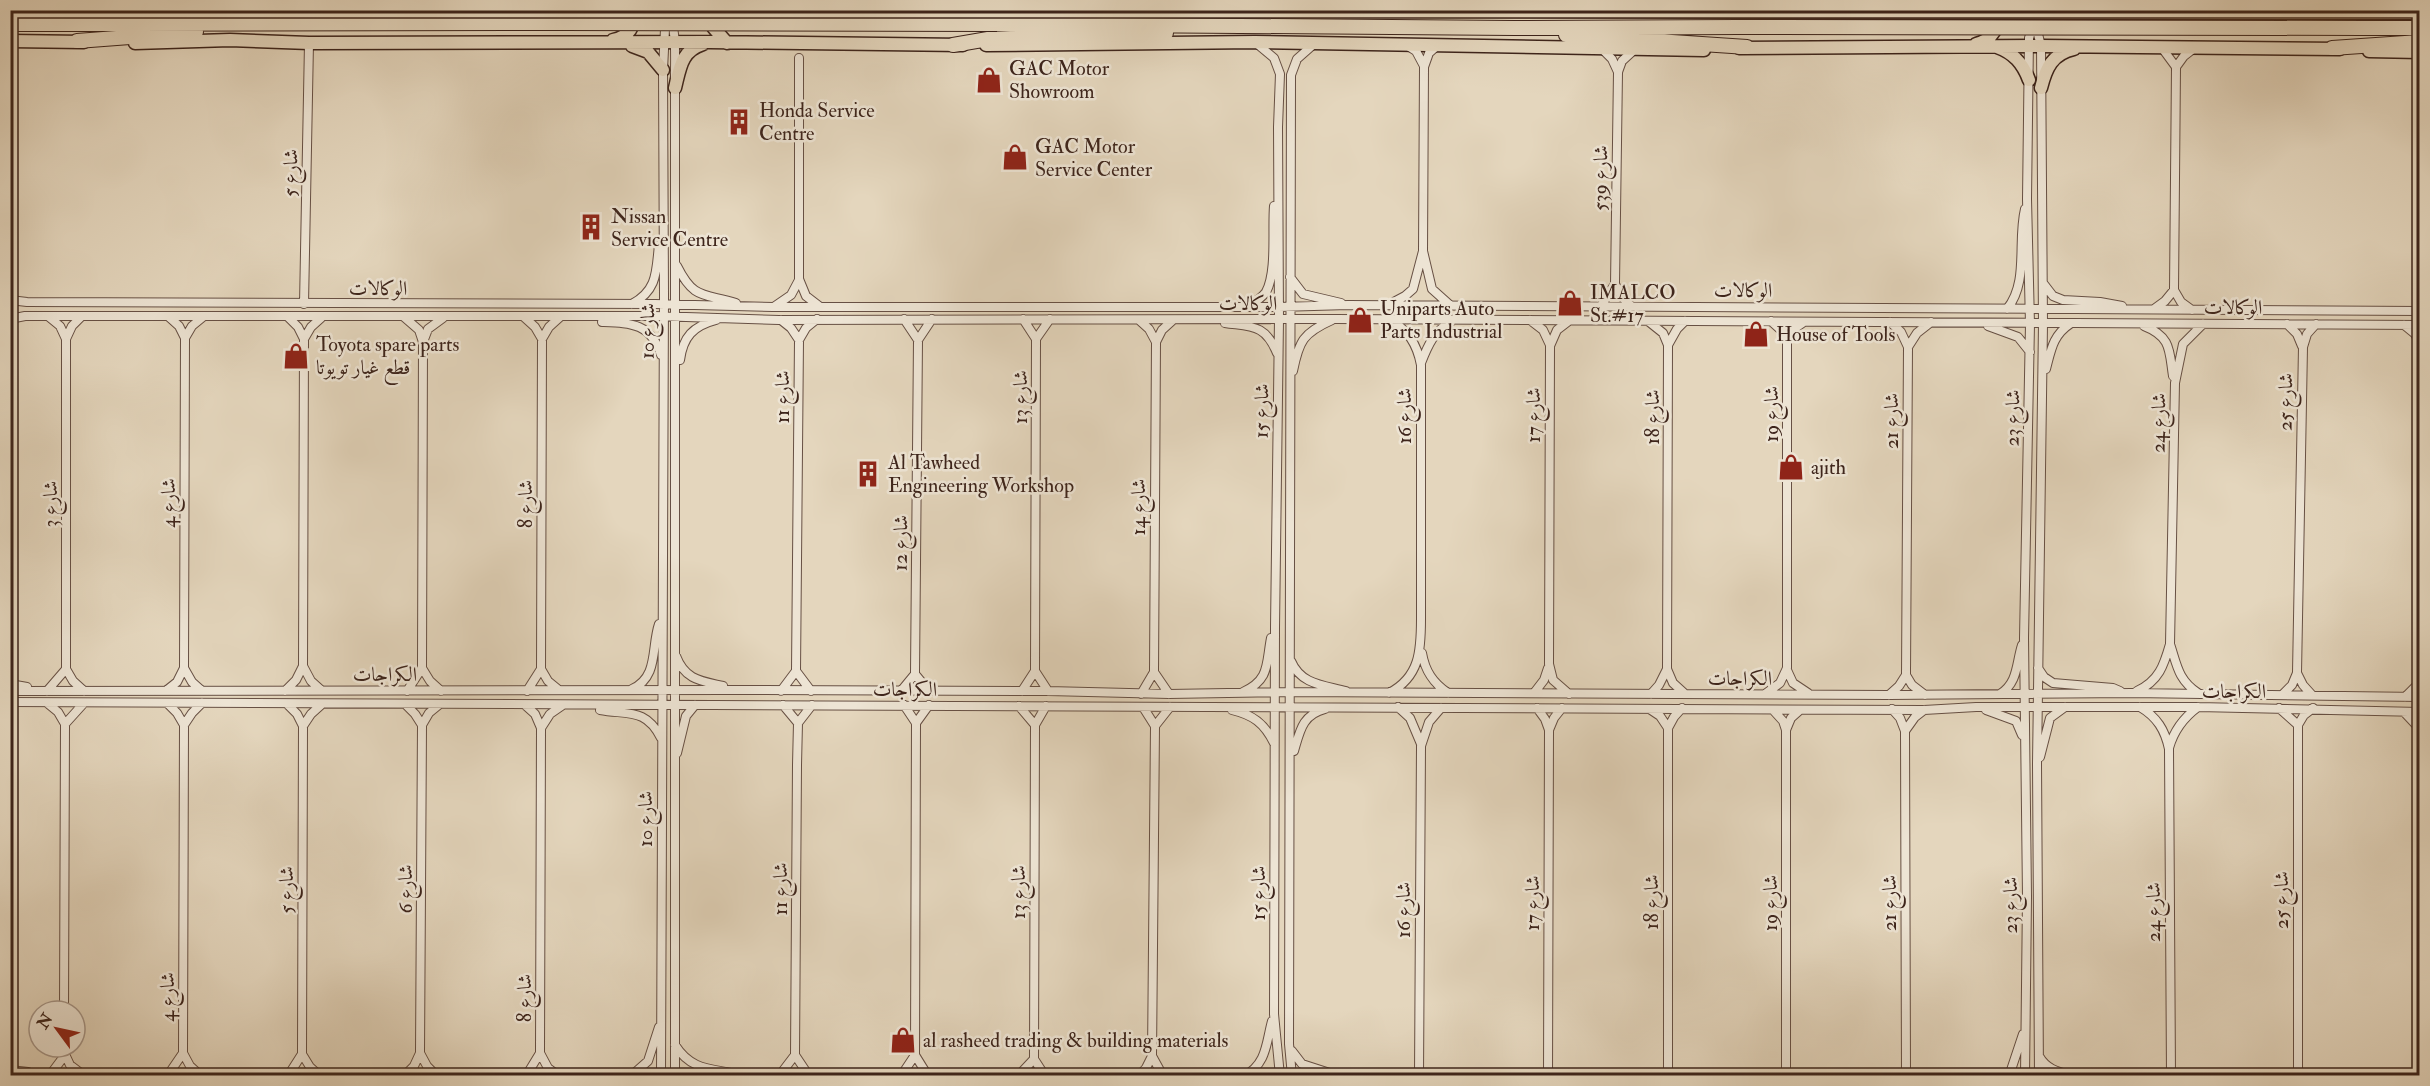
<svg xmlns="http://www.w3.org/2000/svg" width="2430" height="1086" font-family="'IM FELL Double Pica',Amiri,serif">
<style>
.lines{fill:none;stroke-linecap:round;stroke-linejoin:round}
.street-casing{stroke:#675044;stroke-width:10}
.primary-casing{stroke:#3d241b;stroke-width:15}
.highway-casing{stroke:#3d241b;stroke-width:16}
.street{stroke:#ede4d4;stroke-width:8}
.primary{stroke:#e4d6bd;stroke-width:12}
.highway{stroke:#e4d6bd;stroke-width:14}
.highway-bridge-casing{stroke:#3d241b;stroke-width:16;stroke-linecap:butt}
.highway-bridge{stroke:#e4d6bd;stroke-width:14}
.labels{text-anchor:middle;stroke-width:5;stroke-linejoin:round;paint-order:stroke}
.poi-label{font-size:20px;fill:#3d241b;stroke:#ede4d4;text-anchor:start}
.street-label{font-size:20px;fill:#3d241b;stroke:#ede4d4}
</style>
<rect width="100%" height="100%" fill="#e4d6bd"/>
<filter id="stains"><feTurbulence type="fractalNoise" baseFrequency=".00333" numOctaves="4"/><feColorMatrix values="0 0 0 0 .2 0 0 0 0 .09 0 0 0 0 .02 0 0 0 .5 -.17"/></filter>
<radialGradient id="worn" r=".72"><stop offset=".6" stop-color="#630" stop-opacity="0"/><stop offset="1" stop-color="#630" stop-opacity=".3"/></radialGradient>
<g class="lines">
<!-- street casing -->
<g class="street-casing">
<path id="street" d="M666,10C679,25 674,68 675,88V1076
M2023,12L2037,30L2041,46L2043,324L2037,764L2039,1076
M1256,43L1274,58L1280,74L1278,127L1279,319L1275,628L1274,1014L1280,1076
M1408,46L1416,51L1424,66
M1437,46L1429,53L1424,67L1423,251L1432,289L1451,306
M2162,48L2176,67L2174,290L2181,302L2192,310
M1602,49L1612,59L1618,72
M799,58V279L806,296L819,306
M2176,67L2184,56L2193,49
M677,266C694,300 703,293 736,303
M1290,277L1303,294L1341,303
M2043,283L2053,296L2063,300L2100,302L2122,306
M1615,284L1621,296L1631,306
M10,300L27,302L655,304L773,307H1279L1348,305L2420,311
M304,304L309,43
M632,304C658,290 656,271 659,245
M1390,304L1405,296L1413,289L1423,251
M775,306L791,295L799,280
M1601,306L1615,284L1618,72L1622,61L1634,50
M1247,307C1254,303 1261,299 1266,292C1277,272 1272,229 1274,206
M2007,309C2029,282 2017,242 2025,209
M2154,309L2165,301L2174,290
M49,317L60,326L66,339
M81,317L72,326L66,339V669L73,681L84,691
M169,317L179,326L185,338
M288,317L298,327L304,339L303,666L311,681L321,690
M404,317L419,330L423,342
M524,317L535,327L542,339L541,669L527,691
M10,319L25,316H655L779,320L1335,319L2420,325
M904,319L918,340
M1023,319L1036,339
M781,320L791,328L799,340
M1139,320L1149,329L1156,342
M1530,320L1543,330L1550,345
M1648,321L1663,333L1668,345L1667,669L1673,683L1684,693
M602,322C631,323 651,323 661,355
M1225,323C1252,327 1265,324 1277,353
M2287,324L2297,334L2302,346
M2404,325L2415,334L2420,343
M1988,326L2018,337L2030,352
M2144,326C2172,337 2169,351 2173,376
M304,339L311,327L321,318
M542,339L549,327L560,317
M1787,340L1794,329L1804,322
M1668,345L1677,329L1685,321
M1908,347L1917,333L1931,322
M680,360C683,337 693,326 716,320
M1421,363C1428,345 1434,331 1452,321
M2046,369C2051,350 2053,335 2070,324
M1293,371C1299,341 1303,333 1332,320
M2170,644C2177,665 2178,680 2198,693
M1422,653C1425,671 1433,683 1448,693
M676,656C685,680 701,681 723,686
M1291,661C1301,685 1324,685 1346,691
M184,668L192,682L201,690
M422,668L430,681L441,691
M2038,668L2044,677L2053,683L2113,688L2120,691
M541,669L548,681L559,690
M1787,670L1793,683L1808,693
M1154,672L1169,694
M2297,673L2303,685L2312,695
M915,674L929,691
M1906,675L1912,685L1925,695
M10,684L27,687
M632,689C659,677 651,647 659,624
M167,690L177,682L184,668L185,338L192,326L203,317
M10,691L733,690L1048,691L1169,694L1290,692L1889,695L2133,693L2420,697
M47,691L66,669
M285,691L296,680L303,666
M407,691L422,668L423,342L428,329L443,318
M781,691L796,671
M811,691L796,671L799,340L806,328L817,319
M901,691L915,674L918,340L932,319
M1022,691L1035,671
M1048,691L1035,671L1036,339L1050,319
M2137,691C2159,681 2164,665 2170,644L2175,383L2183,344L2203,324
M1243,692C1270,680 1266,664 1271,638
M1389,693C1420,677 1421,650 1421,619V365C1417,344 1408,330 1390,320
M1534,693L1544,680L1548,668
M1141,694L1154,672L1156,342L1162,330L1173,320
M1569,694L1553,680L1549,664L1550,346L1557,330L1570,320
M1651,694L1659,685L1667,669
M1765,694L1780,683L1787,668V340L1782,331L1771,321
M2000,694C2018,683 2016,664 2022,645
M2283,694L2292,685L2297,673L2303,347L2307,334L2316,324
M1889,695L1899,686L1906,675L1908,347L1901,332L1890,322
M2405,697L2417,685L2420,676
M10,702L1924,710L1976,707H2198L2420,712
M47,703L58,712L65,724L64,1011
M167,703L177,713L184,725L183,1053L190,1066L201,1076
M287,704L297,714L303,726L302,1054L288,1076
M405,704L415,714L422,725
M525,705L535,714L541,728L540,1053L548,1068L559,1076
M783,705L798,723
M1019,706L1035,725
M1398,707L1410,718L1421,744
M2140,707C2157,717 2165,730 2169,749L2171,1076
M1537,708L1545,719L1549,730L1548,1076
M2279,708L2298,725
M1892,709L1900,718L1905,731L1906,1076
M600,710C628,715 646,708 661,738
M1232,710C1253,715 1264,723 1274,743
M1651,710L1660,716L1668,728
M1773,710L1783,721L1786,730V1076
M1986,710L2016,721L2022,735
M2404,712L2419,728
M916,723L929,705
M65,724L84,703
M184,725L192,713L202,703
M303,726L311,714L321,705
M1155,726L1170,707
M541,728L550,714L563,705
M1549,730L1554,718L1562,708
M1786,730L1791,718L1800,710
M1905,731L1915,717L1924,710
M2169,748C2174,730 2183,718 2198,707
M1294,751C1300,731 1302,715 1325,709
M677,753L686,716L695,705
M2040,757L2050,718L2065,707
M675,1045C692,1072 713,1068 741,1075
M1292,1051L1302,1064L1339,1076
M64,1052L70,1065L82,1074
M420,1053L427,1066L437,1076
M302,1054L310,1067L320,1076
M915,1055L928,1076
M1152,1056L1163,1076
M2039,1056C2047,1070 2059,1072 2073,1076
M10,1070L28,1072
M50,1075L62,1059L64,1047
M168,1075L183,1053
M16,1076H187
M404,1076L414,1066L420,1053L422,725L429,713L440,704
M526,1076L540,1053
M631,1076L648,1061L659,1027
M661,1076L664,296L663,70L665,29L667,21L675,10
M714,1076H750
M779,1076L795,1055
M809,1076L795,1055L797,765L798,723L812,705
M901,1076L915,1055L916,723L904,705
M1018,1076L1034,1059
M1045,1076L1034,1059L1035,725L1046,706
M1139,1076L1146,1068L1152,1056L1155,726L1143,707
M1244,1076C1267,1064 1266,1043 1272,1021
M1292,1076L1289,1044L1291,75L1297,59L1314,44
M1419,1076L1421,746L1429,722L1441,708
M1668,1076V728L1674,717L1682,708
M2009,1076L2023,1034
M2025,1076L2027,897L2024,638L2030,324L2027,199L2029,38L2033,25L2046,11
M2298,1076V725L2304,715L2313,708
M2417,1076L2420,728"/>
</g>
<!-- primary casing -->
<g class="primary-casing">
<path id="primary" d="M712,10L713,27L727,43
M613,40C629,37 636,26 633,10
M10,41L84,42
M135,43L230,40L309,43L710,42L963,45
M1976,44C1992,40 2001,27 1996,10
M986,45L1255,42L1704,50
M632,46L648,52L663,70
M1997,47C2014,53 2023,64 2029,80
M1739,48L2041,46L2340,49
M2369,51L2420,52
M675,88C680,68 681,51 703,44
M2041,88C2046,68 2052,54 2074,49"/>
</g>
<!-- highway casing -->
<g class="highway-casing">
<path id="highway" d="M1417,10L1740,11
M2363,12H2420
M10,24L563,23
M997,24L1514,28L1739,27
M2365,28H2420
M1566,35L1747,47
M77,41L196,32
M953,45L988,39L1166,33
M2332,48L2420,42"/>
</g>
<!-- street -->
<use href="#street" class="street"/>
<!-- primary -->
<use href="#primary" class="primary"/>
<!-- highway -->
<use href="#highway" class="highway"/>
<!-- highway-bridge casing -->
<g class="highway-bridge-casing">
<path id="highway-bridge" d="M1740,11L2363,12
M563,23L997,24
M1739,27L2365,28"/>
</g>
<!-- highway-bridge -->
<use href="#highway-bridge" class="highway-bridge"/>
</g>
<!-- icons -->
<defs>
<g id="shop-bare" transform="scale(2.07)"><path d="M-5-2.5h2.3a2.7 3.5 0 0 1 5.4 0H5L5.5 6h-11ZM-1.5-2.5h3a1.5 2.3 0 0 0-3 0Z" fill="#8f2418" stroke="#ede4d4" stroke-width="2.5" paint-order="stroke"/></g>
<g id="building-bare" transform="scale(2.07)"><path d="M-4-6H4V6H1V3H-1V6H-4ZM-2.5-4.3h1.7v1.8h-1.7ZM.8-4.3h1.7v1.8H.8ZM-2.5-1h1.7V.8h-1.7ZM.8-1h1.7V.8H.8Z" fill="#8f2418" stroke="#ede4d4" stroke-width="2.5" paint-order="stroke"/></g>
</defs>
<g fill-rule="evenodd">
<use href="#shop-bare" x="989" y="80"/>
<use href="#building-bare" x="739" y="122"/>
<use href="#shop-bare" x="1015" y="157"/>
<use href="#building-bare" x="591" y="227"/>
<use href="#shop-bare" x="1570" y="303"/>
<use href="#shop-bare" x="1360" y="320"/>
<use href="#shop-bare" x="1756" y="334"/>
<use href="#shop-bare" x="296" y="356"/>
<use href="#shop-bare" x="1791" y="467"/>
<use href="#building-bare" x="868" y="474"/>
<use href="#shop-bare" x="903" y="1040"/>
</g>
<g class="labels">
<!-- poi labels -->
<g class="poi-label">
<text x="1009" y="75">GAC Motor<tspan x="1009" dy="23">Showroom</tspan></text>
<text x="759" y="117">Honda Service<tspan x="759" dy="23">Centre</tspan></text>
<text x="1035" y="153">GAC Motor<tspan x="1035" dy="23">Service Center</tspan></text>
<text x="611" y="223">Nissan<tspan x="611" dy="23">Service Centre</tspan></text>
<text x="1590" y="299">IMALCO<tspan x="1590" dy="23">St.#17</tspan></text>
<text x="1380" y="315">Uniparts Auto<tspan x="1380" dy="23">Parts Industrial</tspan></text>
<text x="1776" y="341">House of Tools</text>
<text x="316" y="351">Toyota spare parts<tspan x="316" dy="23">قطع غيار تويوتا</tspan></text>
<text x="888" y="469">Al Tawheed<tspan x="888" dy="23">Engineering Workshop</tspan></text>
<text x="1811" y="474">ajith</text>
<text x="923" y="1047">al rasheed trading &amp; building materials</text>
</g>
<!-- street labels -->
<g class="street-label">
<text transform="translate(290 173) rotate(-89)" y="7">شارع 5</text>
<text transform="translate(1600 178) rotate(-89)" y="7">شارع 539</text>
<text x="378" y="295">الوكالات</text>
<text x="1743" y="297">الوكالات</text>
<text x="1248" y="310">الوكالات</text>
<text x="2233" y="314">الوكالات</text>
<text transform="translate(647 331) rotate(-89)" y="7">شارع 10</text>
<text transform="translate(782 397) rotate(-90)" y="7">شارع 11</text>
<text transform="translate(1020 397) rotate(-90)" y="7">شارع 13</text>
<text transform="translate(2285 402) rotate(-89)" y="7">شارع 25</text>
<text transform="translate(1261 411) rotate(-89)" y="7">شارع 15</text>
<text transform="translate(1771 414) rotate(-90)" y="7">شارع 19</text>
<text transform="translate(1533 415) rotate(-90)" y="7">شارع 17</text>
<text transform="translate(1404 416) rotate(-90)" y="7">شارع 16</text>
<text transform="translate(1652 417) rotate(-90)" y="7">شارع 18</text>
<text transform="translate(2012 418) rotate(-89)" y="7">شارع 23</text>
<text transform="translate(1891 421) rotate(-90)" y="7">شارع 21</text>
<text transform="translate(2158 423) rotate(-89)" y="7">شارع 24</text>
<text transform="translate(168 503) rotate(-90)" y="7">شارع 4</text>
<text transform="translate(50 504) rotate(-90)" y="7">شارع 3</text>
<text transform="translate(525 504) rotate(-90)" y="7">شارع 8</text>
<text transform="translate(1138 507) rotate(-90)" y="7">شارع 14</text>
<text transform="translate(900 543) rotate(-89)" y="7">شارع 12</text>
<text x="385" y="681">الكراجات</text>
<text x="1740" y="685">الكراجات</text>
<text x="905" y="696">الكراجات</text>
<text x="2234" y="698">الكراجات</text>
<text transform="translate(645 819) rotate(-90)" y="7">شارع 10</text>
<text transform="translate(405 889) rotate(-90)" y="7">شارع 6</text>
<text transform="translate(780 889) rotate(-90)" y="7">شارع 11</text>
<text transform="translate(286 890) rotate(-90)" y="7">شارع 5</text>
<text transform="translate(1018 892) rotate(-90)" y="7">شارع 13</text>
<text transform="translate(1258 893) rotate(-90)" y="7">شارع 15</text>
<text transform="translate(2281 900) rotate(-90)" y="7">شارع 25</text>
<text transform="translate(1651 902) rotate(-90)" y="7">شارع 18</text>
<text transform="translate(1532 903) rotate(-90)" y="7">شارع 17</text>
<text transform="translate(1770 903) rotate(-90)" y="7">شارع 19</text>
<text transform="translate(1889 903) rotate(-90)" y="7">شارع 21</text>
<text transform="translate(2010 905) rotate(-90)" y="7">شارع 23</text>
<text transform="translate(1403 910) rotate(-90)" y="7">شارع 16</text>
<text transform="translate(2153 912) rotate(-90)" y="7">شارع 24</text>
<text transform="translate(167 997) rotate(-90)" y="7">شارع 4</text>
<text transform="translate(524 998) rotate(-90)" y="7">شارع 8</text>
</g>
</g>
<!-- margin -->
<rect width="2430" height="1086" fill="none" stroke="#e4d6bd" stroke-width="36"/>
<rect x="12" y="12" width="2406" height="1062" fill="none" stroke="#3d241b" stroke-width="3"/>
<rect x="18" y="18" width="2394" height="1050" fill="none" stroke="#3d241b" stroke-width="1.5"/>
<!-- north arrow -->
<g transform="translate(57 1029) rotate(303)"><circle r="28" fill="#ede4d4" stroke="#a7978a" stroke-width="1.5"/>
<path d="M0-4.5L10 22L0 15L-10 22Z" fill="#8f2418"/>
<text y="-9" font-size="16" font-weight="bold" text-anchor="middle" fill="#3d241b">N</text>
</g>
<rect width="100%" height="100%" filter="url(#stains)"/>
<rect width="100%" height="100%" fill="url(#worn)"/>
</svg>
